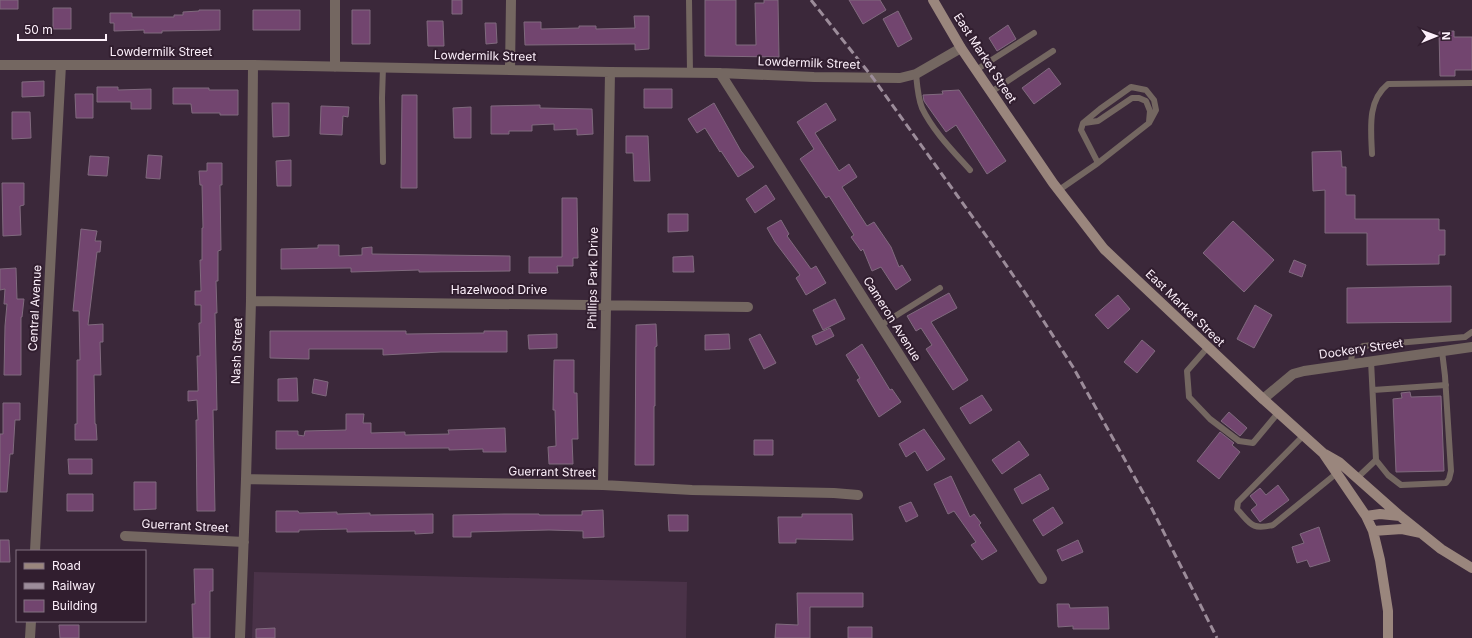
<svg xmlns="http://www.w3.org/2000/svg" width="1472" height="638" font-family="Inter,sans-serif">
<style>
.built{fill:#4a3248}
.building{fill:#72456f;stroke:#806a7e}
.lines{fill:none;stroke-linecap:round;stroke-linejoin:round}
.lane{stroke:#746761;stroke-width:6}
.street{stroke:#746761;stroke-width:10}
.secondary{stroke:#9a867d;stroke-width:10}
.rail{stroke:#9c8c9a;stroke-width:3;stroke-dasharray:8 4;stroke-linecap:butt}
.labels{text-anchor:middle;stroke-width:4;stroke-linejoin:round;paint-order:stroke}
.street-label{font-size:12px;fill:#fdf0fb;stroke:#311e2f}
</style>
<rect width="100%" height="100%" fill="#3b283a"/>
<!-- built -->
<path class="built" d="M254,572L687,582L686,638H252Z"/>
<!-- building -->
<path class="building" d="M0,0H18V9H0Z
M452,0H462V14H452Z
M705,0H736V45H756L755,3H764V0H778L779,57L705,56Z
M849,0H880L886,10L863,24Z
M53,8H71V29H53Z
M199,10H220V30L162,31V33H144V30L114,31V23H110V13H132V17H174V15H183V12L199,11Z
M253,10H300V30H253Z
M352,10H370V44H352Z
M898,11L912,39L898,47L883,19Z
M634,16H649V49L635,50V44L525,45L524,22H541V29L579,28V26H596V29L635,28Z
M427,21H443L444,46H428Z
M485,23H496L497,43L486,44Z
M1008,25L1016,39L997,51L989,38Z
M1454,31V37H1472V70H1455V76H1440L1439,32Z
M1049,68L1061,84L1034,104L1022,88Z
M44,81V96L22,97V82Z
M97,87H118V90L151,89V109H131V102H97Z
M173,88H209V90H238V115H220V113H192L191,104H173Z
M644,89H672V108H644Z
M959,90L1006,161L987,174L956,125L946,132L924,101L923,95L943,94L942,91Z
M75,94H93V118H76Z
M402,95H417V188H401Z
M272,103H289V136L273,137Z
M714,103L741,151L754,167L738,177L721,151L720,152L705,128L697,133L688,119Z
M826,103L836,120L815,133L839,171L849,164L857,177L842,187L867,226L874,222L891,247L899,267L902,265L911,280L896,290L881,267L872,271L863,249L861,251L851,237L854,235L829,196L826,198L800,159L814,149L797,122Z
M540,105V108L592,109L593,134L577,135V129L554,130V124L532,125V131H509V134H491V106Z
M321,106L349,107L348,117L343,116L342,135L320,134Z
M471,107V138H454L453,108Z
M12,112H30L31,138L12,139Z
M626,136H648L650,181H634L633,153H626Z
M1341,151L1342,167H1346V195H1355V219H1439V230H1445V255H1439V264L1367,265V233H1325V190L1313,191L1312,152Z
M148,155L162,156L160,179L146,178Z
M90,156L109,157L107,176L88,175Z
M291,160V186H277L276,161Z
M207,163H222V185H220L221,250L218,251V281H216L217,313H215L217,410H213L215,511H197L196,420H198L197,400L188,401V391H198L197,356H200L199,323H201V305H195V291H201L200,260H202V228H203L202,185H200L199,171H207Z
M2,183H24V205L20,206L21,235L3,236Z
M766,185L775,199L755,213L746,199Z
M562,198H577L578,258H573V266H557L558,273H529V257H562Z
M668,214H688V231L668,232Z
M781,220L789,234L787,236L811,269L816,266L826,283L806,295L796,278L800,275L775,242L767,228Z
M1233,221L1274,260L1244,292L1203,253Z
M81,229L97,231L95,241H101L100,252H97L88,325L103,324V342H100L101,375H94L95,424H96L97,440H75V424H77V360H80L79,311H73Z
M318,245H339V256L362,255V248L372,247V254L510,256V271L419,272V270L351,272V268L281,269V249L318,248Z
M693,256L694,272H673V257Z
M1294,260L1306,265L1302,277L1289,272Z
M16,268L17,299H24L22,317H21V375H4L5,326L7,304H4L5,289L0,290V269Z
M1451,286V322L1347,323V288Z
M949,293L957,308L931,322L968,380L953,390L926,349L932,345L921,328L916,331L907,316Z
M1118,295L1130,309L1108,329L1095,315Z
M835,299L845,319L823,330L813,310Z
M1255,305L1272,315L1254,348L1237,339Z
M656,324L657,346L655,347V406H654V465H635L636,325Z
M830,328L834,336L816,345L812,336Z
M270,331H406V334L484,333V331H507V352H441L383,355V349H309V359L270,358Z
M557,334V348L529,349L528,335Z
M729,334L730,349L705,350V335Z
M760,334L776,363L764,369L749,339Z
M1142,340L1155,351L1137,373L1124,362Z
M862,344L890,390L892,389L901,402L879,417L857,380L860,378L846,355Z
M554,360H574V393H577L578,439H572L573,464H549L548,447L556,446L555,410H553Z
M297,378L298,401H278V379Z
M314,379L328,382L326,396L312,393Z
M1410,392L1411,397L1441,396L1444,471L1396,472L1393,399L1402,398L1401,393Z
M982,395L992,410L970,424L960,408Z
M3,403H20V420H15L13,454H10L7,492H0V434H3Z
M1229,412L1247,428L1240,436L1221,421Z
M346,414H364L363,423H371V433L405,432V435L449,434L448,430L505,428L506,452H483V449L449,450V448L276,449V431H298V435L304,436L305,431L346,430Z
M924,429L945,459L927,471L915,451L906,457L899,444Z
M1220,432L1234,443L1232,445L1240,452L1219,479L1197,461Z
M754,440H773V455H754Z
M1019,441L1029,455L1002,474L992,460Z
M68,459H92V474H69Z
M1040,474L1049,489L1022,504L1014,489Z
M951,476L970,517L974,514L981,523L979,525L997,551L982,560L971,545L976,542L954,511L948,514L934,484Z
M134,482H156V509L134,510Z
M1278,485L1289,500L1260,522L1251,510L1257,505L1250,496L1260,488L1266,495Z
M67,494H93V511H67Z
M911,502L918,516L906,522L899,507Z
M1053,507L1063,523L1043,536L1033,520Z
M603,510L604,537L583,538V531L549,530L471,532V537H453V515L504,514H539V515H582V511Z
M276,511H298L299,513L337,512V514L370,513V515L433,514V533L415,534V531L347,532V529L299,530V532H276Z
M802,514H852L853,540L796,539V543H779L778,517H802Z
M668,515H688V531H669Z
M1319,527L1330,561L1310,567L1307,560L1297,563L1292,547L1304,543L1300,534Z
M0,540H9L10,562H0Z
M1078,540L1083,552L1062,561L1057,550Z
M194,569H213V591H210V638H193L192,604H195Z
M797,593H863V607H810V638H775L776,624L798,625Z
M1057,604H1069L1070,608L1108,607L1109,629H1073V626L1058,627Z
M59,625H79V638H60Z
M848,627H872V638H848Z
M275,628V638H256V629Z"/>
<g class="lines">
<!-- lane -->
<path class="lane" d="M689,0L690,72
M383,67L382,98L383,162
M976,70L1034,33
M916,74C917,85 918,98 922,108C933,131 953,151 970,170
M991,92L1053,51
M1084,123L1098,121L1132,98H1139L1146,101L1150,111L1149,122
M1372,154C1371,129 1367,101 1388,84L1472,83
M1059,190L1098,163L1149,123L1156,110L1154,100L1146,90L1131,87L1100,109L1083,123L1081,130L1098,163
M881,325L940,288
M1208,347L1187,371L1189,397L1210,419L1239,441L1253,443L1278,413
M1371,361L1376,460L1388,475L1401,485L1446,483L1449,479L1451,471L1445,376L1442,351
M1351,363L1352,353L1363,346L1465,337L1472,332
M1373,390L1446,385
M1303,436L1238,502L1237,509C1251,524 1251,530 1273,525L1337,473
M1357,478L1376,460"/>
<!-- street -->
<path class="street" d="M0,65H253L610,72L720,73L814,77L900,78L916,74L961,48
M335,67V0
M510,70L511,0
M720,73L1042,579
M251,301L748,307
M1263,399L1293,374L1304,371L1472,347
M246,479L603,485L692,490L834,493L858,495
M603,485L610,72
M125,536L244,542
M35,551L61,65
M30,638L31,621
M240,638L246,479L251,301L253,65"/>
<!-- secondary -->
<path class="secondary" d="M933,0L961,48L1053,183L1104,249L1263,399L1323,453L1366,516L1373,531L1380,560L1388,611V638
M1325,454L1339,462L1400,516L1441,549L1472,568
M1366,516L1380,514L1400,516
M1373,531L1402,529L1421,533"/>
<!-- rail -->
<path class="rail" d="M811,0L873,78L987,237L1032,303L1073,367L1149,503L1217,638"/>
</g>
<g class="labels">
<!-- street labels -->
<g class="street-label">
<text x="161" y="56">Lowdermilk Street</text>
<text transform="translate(485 56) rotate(1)" y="4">Lowdermilk Street</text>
<text transform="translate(985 58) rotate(57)" y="4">East Market Street</text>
<text transform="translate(809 63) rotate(2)" y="4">Lowdermilk Street</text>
<text transform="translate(593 278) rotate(-89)" y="4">Phillips Park Drive</text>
<text x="499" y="294">Hazelwood Drive</text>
<text transform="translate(35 308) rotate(-87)" y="4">Central Avenue</text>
<text transform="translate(1185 308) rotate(44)" y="4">East Market Street</text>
<text transform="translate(892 319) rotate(58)" y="4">Cameron Avenue</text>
<text transform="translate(1361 349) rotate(-8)" y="4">Dockery Street</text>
<text transform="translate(237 351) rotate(-88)" y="4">Nash Street</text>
<text transform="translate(552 472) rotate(1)" y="4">Guerrant Street</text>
<text transform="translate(185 526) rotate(3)" y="4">Guerrant Street</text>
</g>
</g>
<!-- legend -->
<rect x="16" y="550" width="130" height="72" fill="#311e2f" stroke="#837281"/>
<rect x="24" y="563" width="20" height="6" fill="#9a867d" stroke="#837281"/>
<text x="52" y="570" font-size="12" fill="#fdf0fb">Road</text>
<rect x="24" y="583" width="20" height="6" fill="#9c8c9a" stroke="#837281"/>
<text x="52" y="590" font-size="12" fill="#fdf0fb">Railway</text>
<rect x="24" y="600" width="20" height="12" fill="#72456f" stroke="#837281"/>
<text x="52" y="610" font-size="12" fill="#fdf0fb">Building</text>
<!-- north arrow -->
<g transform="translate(1436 36) rotate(89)" stroke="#311e2f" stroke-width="3" paint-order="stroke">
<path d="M0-3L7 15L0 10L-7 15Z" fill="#fdf0fb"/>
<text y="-6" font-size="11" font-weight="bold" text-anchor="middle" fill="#fdf0fb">N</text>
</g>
<!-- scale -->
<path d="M18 34v6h88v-6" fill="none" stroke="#fdf0fb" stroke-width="2"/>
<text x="24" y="34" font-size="12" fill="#fdf0fb" stroke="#311e2f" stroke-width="3" paint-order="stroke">50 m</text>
</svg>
